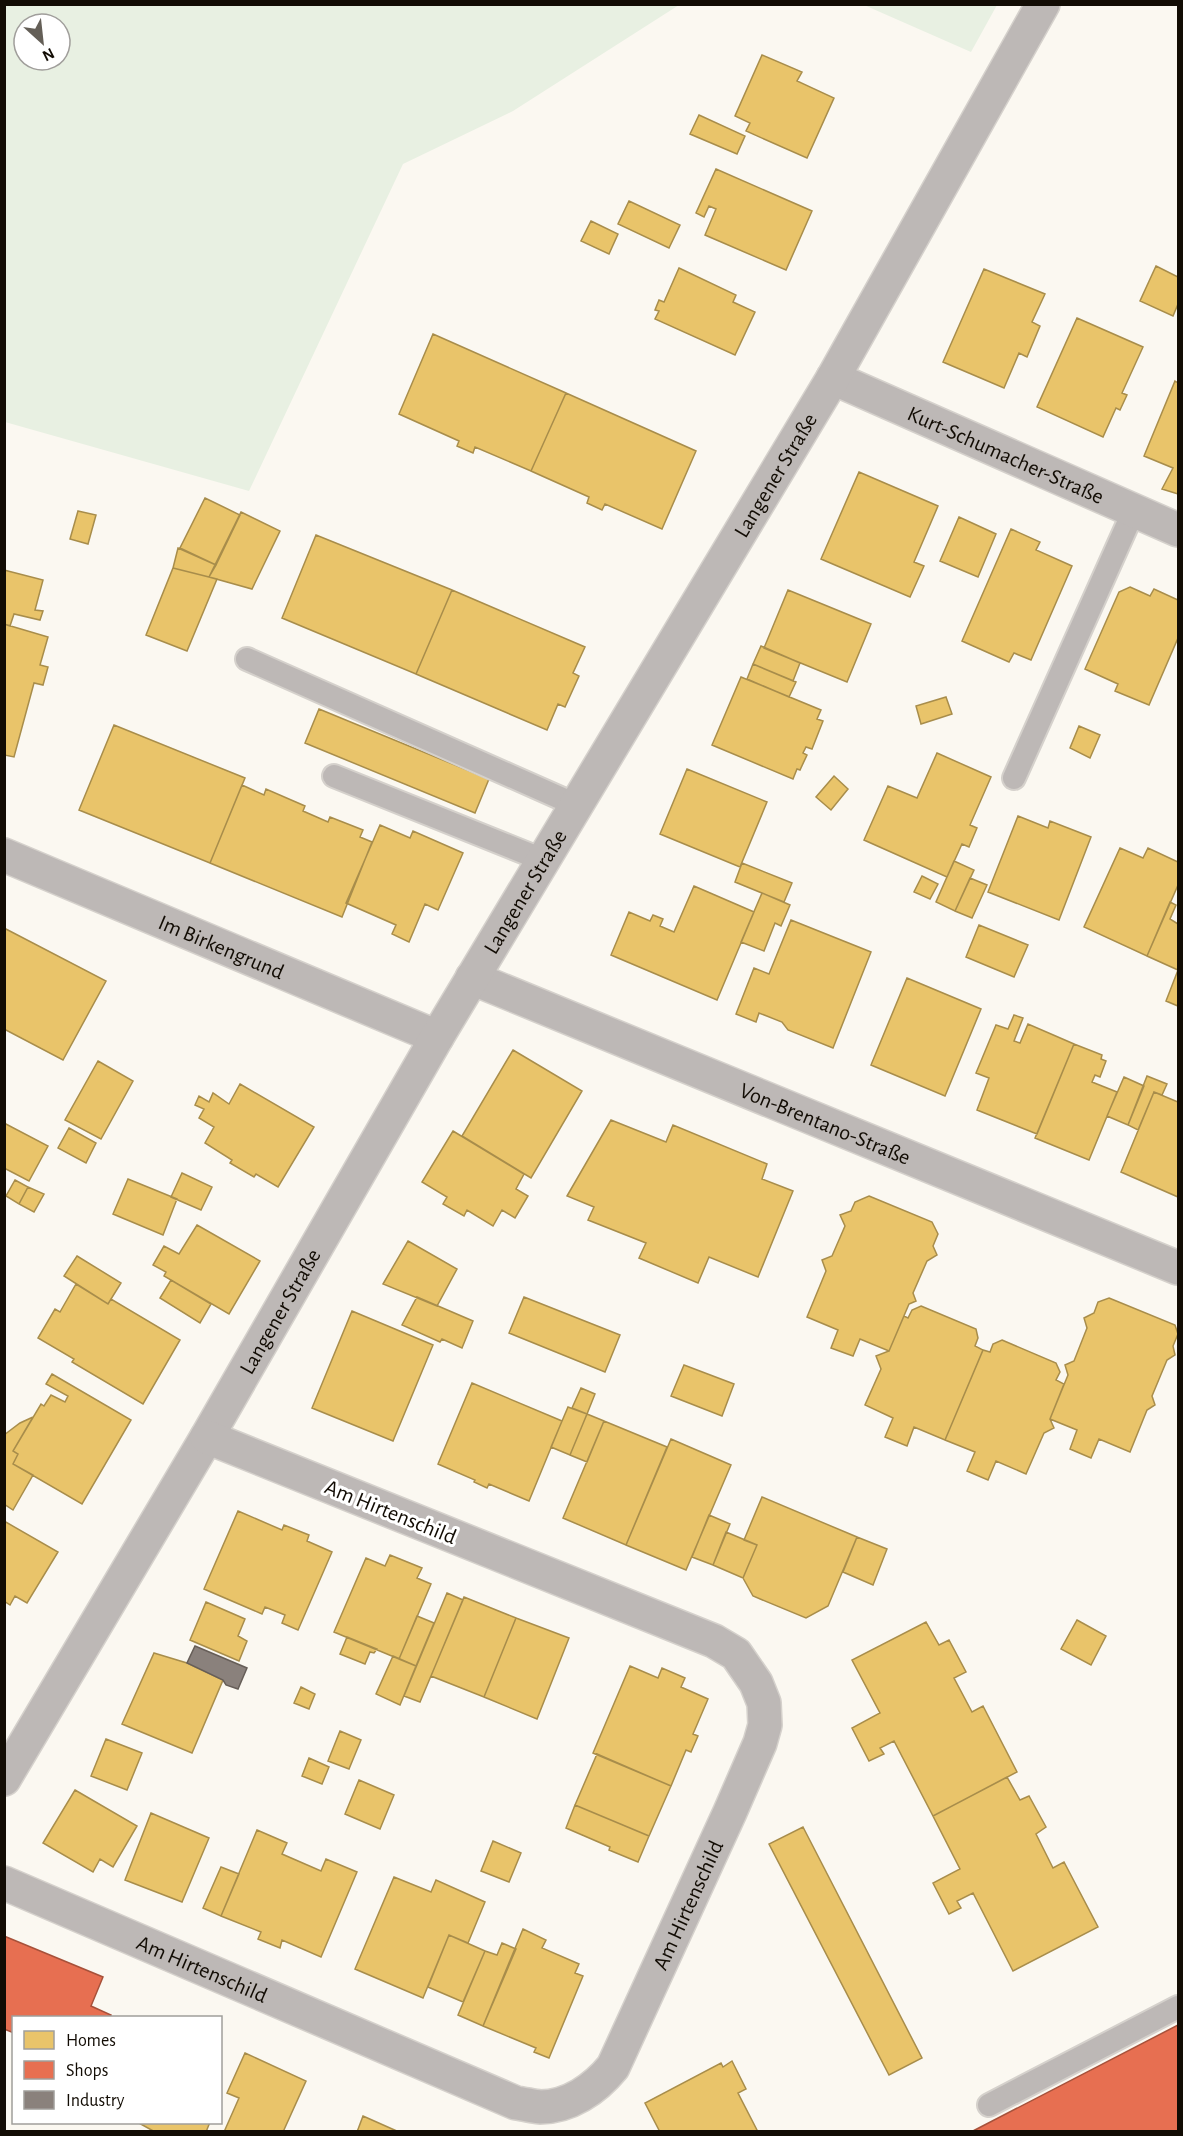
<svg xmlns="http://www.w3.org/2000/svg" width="1183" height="2136" font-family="'Alegreya Sans',sans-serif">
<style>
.green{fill:#e8f0e2;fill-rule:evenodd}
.homes{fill:#e9c46a;stroke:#a88d4b;stroke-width:1.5}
.shops{fill:#e76f51;stroke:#a7513a;stroke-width:1.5}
.industry{fill:#8a817c;stroke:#665e58;stroke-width:1.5}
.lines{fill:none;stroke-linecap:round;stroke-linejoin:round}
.lane-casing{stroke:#d5d1cc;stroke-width:26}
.street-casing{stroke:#d5d1cc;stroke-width:36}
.lane{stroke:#bdb8b6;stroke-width:22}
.street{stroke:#bdb8b6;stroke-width:33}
.labels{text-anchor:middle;stroke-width:6;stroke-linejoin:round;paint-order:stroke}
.street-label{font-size:22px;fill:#120c04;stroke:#fff}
</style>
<rect width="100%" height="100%" fill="#fbf8f1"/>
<!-- green -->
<path class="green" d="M4,5L5,4L679,5L513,111L403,164L249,491L5,422ZM24,24H60V60H24Z
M864,5H997L971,52Z"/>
<!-- homes -->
<path class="homes" d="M762,55L802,72L797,81L834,98L807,158L746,131L750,123L735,116Z
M699,115L745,136L737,154L690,134Z
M716,169L812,211L786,270L705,235L716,209L709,206L704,217L696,213Z
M629,201L680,225L669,248L618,224Z
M591,221L618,234L609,254L581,241Z
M1156,266L1178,277V304L1173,316L1140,301Z
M679,268L736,295L733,302L755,312L735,355L655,319L659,311L655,310L659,300L664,302Z
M984,269L1045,294L1032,322L1040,326L1027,357L1019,353L1004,388L943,362Z
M1077,318L1143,347L1122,393L1127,395L1120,410L1116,408L1103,437L1037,407Z
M433,334L566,393L531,471L475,447L473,453L457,446L459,441L399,414Z
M1175,381L1178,383V494L1162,489L1173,468L1144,456Z
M566,393L696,451L662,529L605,504L602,510L587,503L589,497L531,471Z
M859,472L938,506L914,562L924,566L910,597L821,559Z
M205,498L240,515L216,565L180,548Z
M78,511L96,515L88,544L70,539Z
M241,512L280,531L252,589L209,577Z
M959,517L996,534L978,577L940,561Z
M1011,529L1040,542L1036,550L1072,566L1031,660L1014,653L1009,662L962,641Z
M316,535L452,590L416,674L282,618Z
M178,548L216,565L209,577L173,568Z
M173,568L217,579L187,651L146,635Z
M4,570L43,580L35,610L43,611L40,620L14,614L10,626L4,624Z
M1130,587L1150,596L1154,589L1178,600V638L1149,705L1115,691L1118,684L1085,669L1119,592Z
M452,590L585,647L573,673L579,676L565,707L558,704L547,730L416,674Z
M788,590L871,624L847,682L764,648Z
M4,624L48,637L40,665L48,667L43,685L34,683L14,757L4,755Z
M761,646L800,663L793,681L753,664Z
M753,664L796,682L789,697L747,679Z
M741,677L821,710L817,719L823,721L812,749L806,747L803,753L807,755L800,770L797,769L793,779L712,745Z
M946,697L952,714L921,724L916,706Z
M319,709L489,779L475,813L305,743Z
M114,725L245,778L210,863L79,810Z
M1079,726L1100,735L1090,758L1070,748Z
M937,753L991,777L970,825L977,828L969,847L962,844L947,877L864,840L888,786L917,798Z
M687,769L767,802L740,867L660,834Z
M834,776L848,789L831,810L816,797Z
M242,785L264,795L266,789L305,806L303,811L328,822L330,817L363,830L360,837L372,842L342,917L210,863Z
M1018,816L1048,828L1050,821L1091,837L1059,920L988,892Z
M380,825L410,838L413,831L463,853L438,910L425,904L409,942L392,934L396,925L346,903Z
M1120,848L1143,858L1148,848L1178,862V885L1147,956L1084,927Z
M954,861L974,870L955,911L936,902Z
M742,863L792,883L784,902L735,882Z
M922,876L938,884L930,899L914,892Z
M970,878L987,885L972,918L955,911Z
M694,886L754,912L717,1000L611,955L629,912L650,921L653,915L663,919L660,926L674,932Z
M762,893L790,905L781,926L775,923L764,951L741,942Z
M1170,902L1176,905L1170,919L1178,924V970L1147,956Z
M791,920L871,952L833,1048L788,1030L782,1022L759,1013L756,1022L736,1014L754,968L769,974Z
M979,925L1028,945L1014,977L966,957Z
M4,928L106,981L63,1060L4,1029Z
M1178,970V1006L1166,1001Z
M907,978L981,1009L945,1096L871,1065Z
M1014,1015L1023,1018L1014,1041L1020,1043L1028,1024L1074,1044L1037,1134L977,1110L989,1078L976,1073L996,1025L1008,1029Z
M1074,1044L1102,1055L1101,1059L1106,1061L1100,1077L1095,1075L1092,1082L1117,1092L1089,1160L1035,1138Z
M513,1050L582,1091L531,1178L462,1136Z
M98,1061L133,1081L101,1139L65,1120Z
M1147,1076L1167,1084L1162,1095L1154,1092L1138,1130L1128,1125Z
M1124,1077L1144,1086L1128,1125L1107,1116Z
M240,1084L314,1127L278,1187L256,1174L254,1177L230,1163L232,1160L205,1143L214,1127L199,1118L204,1109L195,1105L199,1096L209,1102L213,1093L229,1104Z
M1154,1092L1178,1102V1197L1121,1172Z
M611,1120L666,1142L673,1125L767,1164L762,1179L793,1191L758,1277L709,1257L698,1283L639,1258L646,1243L588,1220L594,1207L567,1196Z
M4,1123L48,1146L29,1181L4,1168Z
M69,1128L96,1143L86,1163L58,1148Z
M453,1131L524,1174L516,1189L528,1196L515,1218L502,1210L493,1226L467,1210L464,1216L443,1204L447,1197L422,1182Z
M182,1173L212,1187L201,1210L171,1197Z
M128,1179L177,1199L163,1235L113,1214Z
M15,1180L28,1187L19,1204L6,1196Z
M28,1187L44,1194L34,1212L19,1204Z
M869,1196L932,1222L938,1234L933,1246L937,1255L927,1261L913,1293L916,1301L909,1304L889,1351L860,1339L853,1356L831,1348L838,1330L807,1317L826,1271L822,1260L832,1256L845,1226L840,1215L851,1211L855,1202Z
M197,1225L260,1261L229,1314L164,1276L166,1272L153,1265L164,1246L179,1254Z
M408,1241L457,1269L437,1306L383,1284Z
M77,1256L121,1283L108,1304L64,1276Z
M171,1280L211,1304L200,1323L160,1298Z
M76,1284L108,1304L111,1299L180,1340L143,1404L72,1362L74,1359L38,1338L55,1309L60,1312Z
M417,1297L473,1321L462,1348L442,1339L440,1342L402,1325Z
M524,1297L620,1335L605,1372L509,1333Z
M1109,1298L1175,1325L1178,1334L1173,1346L1175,1355L1167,1360L1152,1396L1155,1405L1147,1410L1130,1452L1099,1439L1091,1458L1070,1449L1077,1430L1050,1419L1068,1375L1065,1365L1074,1361L1087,1328L1084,1318L1094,1313L1098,1302Z
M921,1306L976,1329L978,1338L975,1346L983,1350L945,1440L914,1427L907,1446L885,1437L893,1418L865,1405L881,1369L876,1356L889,1351L904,1316L908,1318L912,1310Z
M352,1311L433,1345L393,1441L312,1408Z
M1002,1340L1056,1363L1060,1372L1056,1380L1064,1384L1050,1419L1054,1428L1044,1433L1026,1474L996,1461L988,1480L967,1471L975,1452L945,1440L983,1350L990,1352L993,1344Z
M684,1365L734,1384L722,1416L671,1396Z
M52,1374L131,1420L82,1504L13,1464L18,1454L13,1451L41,1404L44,1406L51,1395L65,1402L68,1396L46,1384Z
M472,1383L562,1421L529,1501L489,1484L487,1488L474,1482L475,1480L438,1464Z
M581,1388L595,1394L587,1414L572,1408Z
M568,1407L587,1414L570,1455L551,1447Z
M587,1414L604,1421L587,1462L570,1455Z
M33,1417L13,1451L18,1454L13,1464L33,1475L13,1510L4,1504V1435L20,1423Z
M604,1421L667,1447L626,1545L563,1518Z
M671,1439L731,1465L686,1570L626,1545Z
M762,1497L857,1537L828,1606L806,1618L753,1596L743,1578L757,1545L744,1540Z
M238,1511L282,1530L284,1525L309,1535L307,1541L332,1552L298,1630L282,1623L285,1615L265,1607L262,1614L204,1589Z
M709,1515L730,1524L713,1565L692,1557Z
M4,1521L58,1552L27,1603L15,1596L10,1605L4,1601Z
M726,1532L757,1545L743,1578L713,1565Z
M857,1537L887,1549L873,1585L843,1572Z
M390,1555L422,1568L417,1578L431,1584L399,1659L334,1632L366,1558L385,1566Z
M447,1593L463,1600L420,1702L404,1696Z
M464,1597L516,1618L484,1697L431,1676Z
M206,1602L245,1619L238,1636L247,1641L239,1661L190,1640Z
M417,1616L434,1623L416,1666L399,1659Z
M516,1618L569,1638L537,1719L484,1697Z
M1077,1620L1106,1636L1091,1665L1061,1649Z
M926,1622L939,1645L949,1640L966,1672L954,1678L972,1712L983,1706L1017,1772L933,1816L894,1741L880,1748L884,1754L869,1761L852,1728L880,1713L852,1660Z
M347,1637L377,1649L374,1653L370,1652L365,1664L340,1654Z
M154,1653L187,1663L223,1680L192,1753L122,1724Z
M393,1656L416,1666L400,1705L376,1694Z
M630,1666L658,1678L662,1668L685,1678L681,1687L708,1699L693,1734L698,1736L691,1752L686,1750L671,1786L593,1753Z
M301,1687L315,1694L309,1709L294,1703Z
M340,1731L361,1740L349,1769L328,1761Z
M106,1739L142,1753L127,1790L91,1776Z
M597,1754L671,1786L649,1836L575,1805Z
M309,1758L329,1767L322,1784L302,1776Z
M1007,1777L1020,1800L1029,1796L1046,1827L1036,1834L1053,1868L1064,1862L1098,1927L1013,1971L973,1893L957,1901L961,1908L949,1914L933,1883L960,1869L933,1816Z
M359,1780L394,1795L380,1829L345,1814Z
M75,1790L137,1826L113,1867L100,1859L93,1872L43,1843Z
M575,1805L649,1836L638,1862L609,1850L610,1847L566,1828Z
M151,1813L209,1838L182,1902L125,1880Z
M803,1827L922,2058L889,2075L769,1844Z
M257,1830L287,1843L282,1854L321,1871L326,1859L357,1872L321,1957L282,1940L280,1948L258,1939L261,1932L221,1916Z
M493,1841L521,1853L509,1882L481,1871Z
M221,1867L239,1874L221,1916L203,1908Z
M394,1877L431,1892L436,1880L485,1902L468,1943L449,1935L423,1998L355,1969Z
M523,1929L546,1940L542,1948L579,1964L575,1973L583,1976L549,2058L534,2052L536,2048L483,2026Z
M449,1935L485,1951L463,2002L428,1987Z
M502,1943L516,1949L483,2026L458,2015L485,1951L497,1955Z
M245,2053L306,2081L283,2132H224L239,2098L227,2093Z
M732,2061L746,2089L738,2093L758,2132H660L645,2103L721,2063L723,2067Z
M363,2116L399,2132H357Z
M137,2122H210L206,2132H155Z"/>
<!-- shops -->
<path class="shops" d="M4,1936L103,1977L91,2006L111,2015L109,2018H14V2033L4,2029Z
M1178,2025V2132H971Z"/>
<!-- industry -->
<path class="industry" d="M195,1646L247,1668L238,1689L226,1685L223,1680L187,1663Z"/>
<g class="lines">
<!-- lane casing -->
<g class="lane-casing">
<path id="lane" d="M247,659L576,805
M334,776L543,860
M1014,778L1134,510
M989,2105L1178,2007"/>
</g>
<!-- street casing -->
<g class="street-casing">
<g id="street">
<path id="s1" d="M833,378L1178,530"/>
<path id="s2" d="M4,855L437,1037"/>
<path id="s3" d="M472,978L1178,1268"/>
<path id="s4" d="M4,1779L207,1437L437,1037L833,378L1043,4"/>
<path id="s5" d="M4,1883L516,2103C524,2104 532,2106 540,2107C569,2107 595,2089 613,2067L730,1812L760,1743L765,1725L764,1703L756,1683L736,1654L714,1641L207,1437"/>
</g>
</g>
<!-- lane -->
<use href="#lane" class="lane"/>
<!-- street -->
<use href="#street" class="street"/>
</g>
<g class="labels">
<!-- street labels -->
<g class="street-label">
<text dy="8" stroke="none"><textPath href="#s1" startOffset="189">Kurt-Schumacher-Straße</textPath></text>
<text dy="8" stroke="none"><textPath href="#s4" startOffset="1515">Langener Straße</textPath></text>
<text dy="8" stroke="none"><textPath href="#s4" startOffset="1029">Langener Straße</textPath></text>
<text dy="8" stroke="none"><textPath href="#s2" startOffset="236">Im Birkengrund</textPath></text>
<text dy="8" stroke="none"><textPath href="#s3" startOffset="382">Von-Brentano-Straße</textPath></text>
<text dy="8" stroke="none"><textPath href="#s4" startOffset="543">Langener Straße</textPath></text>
<text transform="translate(391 1511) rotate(22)" y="8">Am Hirtenschild</text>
<text dy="8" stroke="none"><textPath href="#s5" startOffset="846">Am Hirtenschild</textPath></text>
<text dy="8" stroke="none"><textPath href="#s5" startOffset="216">Am Hirtenschild</textPath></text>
</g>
</g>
<!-- border -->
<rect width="1183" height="2136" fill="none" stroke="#120c04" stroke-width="12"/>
<!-- legend -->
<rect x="12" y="2016" width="210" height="108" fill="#ffffff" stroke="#a09e9b" stroke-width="1.5"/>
<rect x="24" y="2031" width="30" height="18" fill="#e9c46a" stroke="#a09e9b" stroke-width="1.5"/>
<text x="66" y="2046" font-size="18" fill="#120c04">Homes</text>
<rect x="24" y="2061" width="30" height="18" fill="#e76f51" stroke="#a09e9b" stroke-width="1.5"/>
<text x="66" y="2076" font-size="18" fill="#120c04">Shops</text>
<rect x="24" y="2091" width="30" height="18" fill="#8a817c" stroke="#a09e9b" stroke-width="1.5"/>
<text x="66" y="2106" font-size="18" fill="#120c04">Industry</text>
<!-- north arrow -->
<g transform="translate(42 42) rotate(153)"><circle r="28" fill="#ffffff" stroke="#a09e9b" stroke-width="1.5"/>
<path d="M0-4.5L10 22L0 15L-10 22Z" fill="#645f57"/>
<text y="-9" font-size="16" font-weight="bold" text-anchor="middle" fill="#120c04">N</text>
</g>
</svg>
